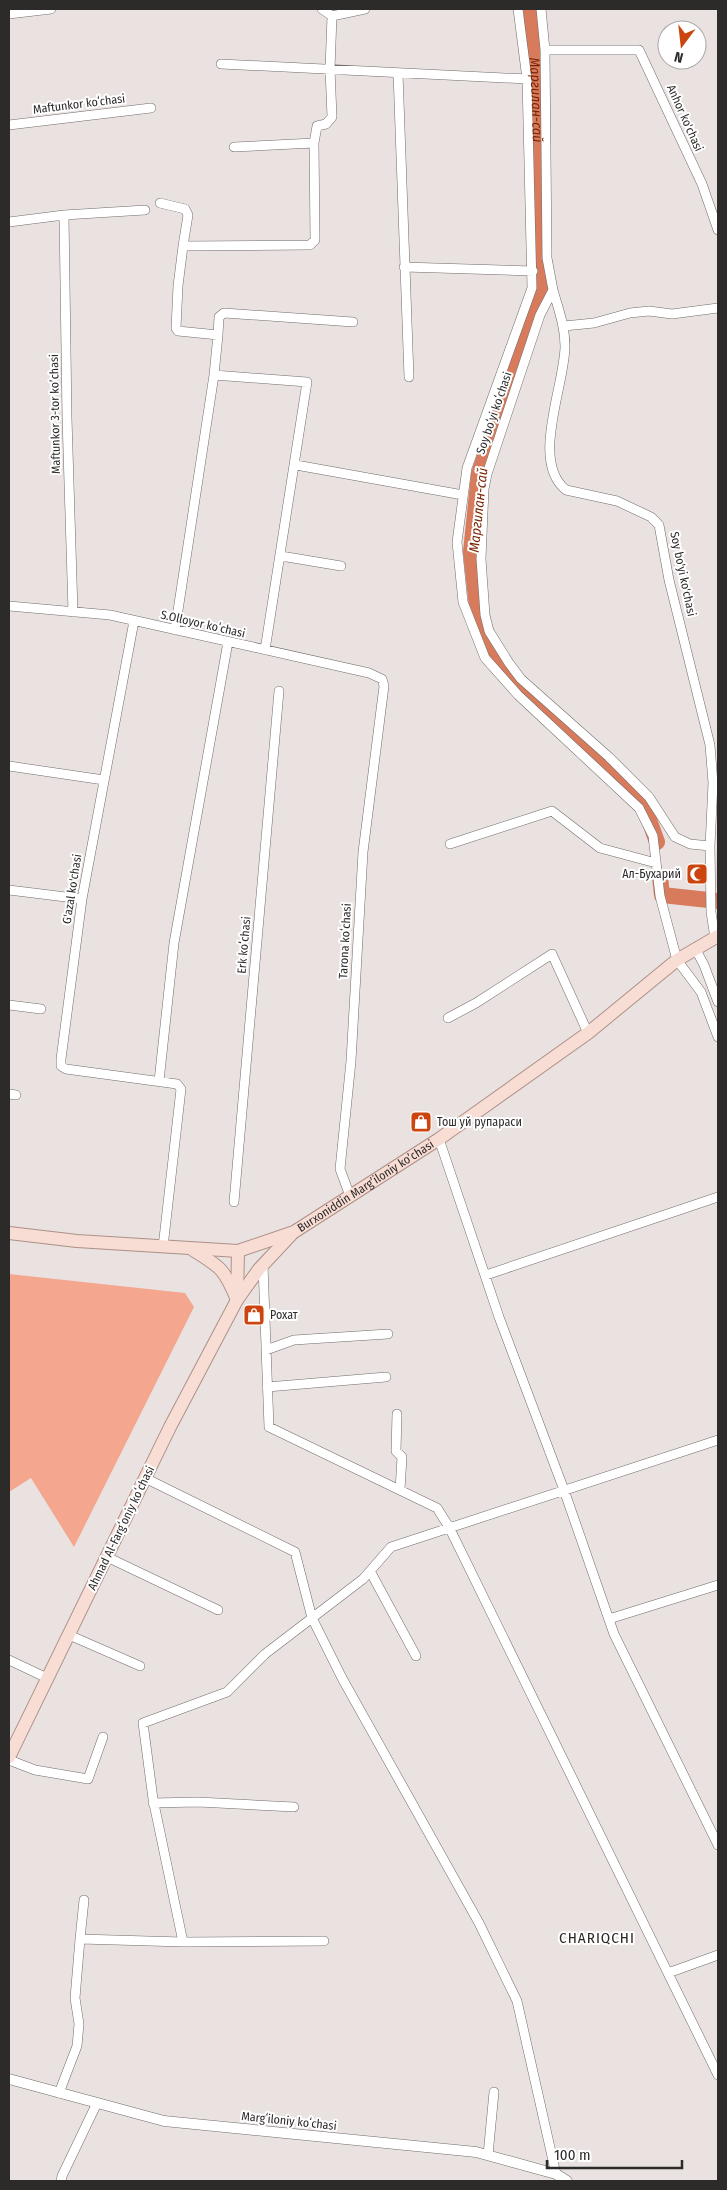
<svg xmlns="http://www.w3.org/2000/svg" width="727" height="2190" font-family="'Fira Sans Condensed',sans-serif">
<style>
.built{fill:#e4d5d0}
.green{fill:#f4a68e}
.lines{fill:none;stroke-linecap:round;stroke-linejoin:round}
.river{stroke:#d87a5c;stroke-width:16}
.minor-casing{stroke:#716c6a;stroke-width:10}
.tertiary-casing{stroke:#716c6a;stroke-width:11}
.primary-casing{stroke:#ae9087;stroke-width:14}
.minor{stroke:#fff;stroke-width:9}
.tertiary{stroke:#fff;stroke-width:10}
.primary{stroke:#f8ddd5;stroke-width:12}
.labels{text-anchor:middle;stroke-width:4;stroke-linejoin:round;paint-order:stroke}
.street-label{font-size:12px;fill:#2d2a2a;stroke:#fff}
.poi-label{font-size:12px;fill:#2d2a2a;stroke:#fff;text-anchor:start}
.water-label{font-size:14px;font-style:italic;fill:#792403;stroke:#fff}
.quarter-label{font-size:15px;letter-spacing:1px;fill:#2d2826;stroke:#fff}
</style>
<rect width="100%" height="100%" fill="#e9e2e0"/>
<!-- built -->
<path class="built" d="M718,819V892L715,884Z"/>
<!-- green -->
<path class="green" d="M9,1274L185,1293L194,1307L74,1547L31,1478L9,1492Z"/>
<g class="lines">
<!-- river -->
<g class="river">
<path id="s1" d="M531,9L536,79L541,244L540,292L479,474L471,552L477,607L499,667L643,803L657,842"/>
<path d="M660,877L662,895L718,901"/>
</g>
<!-- minor casing -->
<g class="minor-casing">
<path id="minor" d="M322,9L332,16L365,9
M518,9L527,79L532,288L467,468L457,542L463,602L485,658L518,695L639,808L653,836L660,896L677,960L701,992L718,1037
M541,9L545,50L547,258L553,290L540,315L487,474L484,489L481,559L485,615L489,631L509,663L521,679L609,757L649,797L675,837L690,844L710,846L711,912L715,938
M9,14L51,9
M545,50H639L702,184L718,230
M221,64L527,79
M398,73L409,377
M9,125L151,108
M234,147L314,143
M160,203L185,209L188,215L183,246
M64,215L67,418L73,612
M9,222L64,215L145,210
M404,267L533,271
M553,290C558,308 565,326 565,346C565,385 530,462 566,490L617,501L651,517L659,525L669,580L710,745L713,783L710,846
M564,326L594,323L630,313L649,311L672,314L718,308
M218,335L219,317L224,313L353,322
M296,465L463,495
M281,556L341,566
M9,606L110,615L369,673L382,679L384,686L363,852L351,1061L340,1169L350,1196
M134,621L82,899L61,1059V1066L66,1069L177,1084L181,1089L163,1247
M175,630L214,375
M265,650L307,382L214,375L218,335L178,331L176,328L178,286L183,246L310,245L315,240L314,143L317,126L326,124L332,117L330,69L332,16
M9,766L104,780
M450,844L552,811L600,848L656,863
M9,890L82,899
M695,948L704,965L718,1002
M9,1005L41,1009
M448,1018L476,1003L552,954L588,1033
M159,1081L174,943L228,642
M9,1094L16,1095
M439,1139L499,1317L564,1490L614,1634L718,1845
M234,1202L279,691
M263,1265L269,1427L437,1508L449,1527L718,2075
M486,1275L718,1197
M266,1350L294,1340L388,1334
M267,1387L386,1377
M397,1414L396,1451L402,1457L400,1490
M145,1478L295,1552L312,1618L342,1678L479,1923L517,2001L556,2174
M107,1557L218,1610
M370,1571L416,1656
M609,1619L718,1585
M69,1635L140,1666
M9,1660L47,1678
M9,1760L35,1770L88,1779L103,1737
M153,1803L198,1802L294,1807
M80,1939L84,1900
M183,1942L153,1799L143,1723L227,1692L265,1654L363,1579L391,1547L718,1440
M668,1973L718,1955
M59,2093L77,2046L79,2024L75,1998L80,1939L183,1942L324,1941
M488,2155L494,2092
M61,2181L62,2176L97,2103"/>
</g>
<!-- tertiary casing -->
<g class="tertiary-casing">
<path id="tertiary" d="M9,2079L164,2121L476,2152L556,2174L567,2181"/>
</g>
<!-- primary casing -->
<g class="primary-casing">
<g id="primary">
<path id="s2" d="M9,1233L77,1241L238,1251L294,1232L439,1139L588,1033L677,960L718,936"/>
<path d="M193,1250C221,1267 225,1270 237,1300L259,1269L291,1235"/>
<path d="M9,1757L170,1427L237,1300L238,1251"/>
</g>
</g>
<!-- minor -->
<use href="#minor" class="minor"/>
<!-- tertiary -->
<use href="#tertiary" class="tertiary"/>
<!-- primary -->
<use href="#primary" class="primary"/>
</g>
<!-- icons -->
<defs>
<g id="mosque-square" transform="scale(1.125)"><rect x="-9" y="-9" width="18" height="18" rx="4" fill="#cc450f" stroke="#fff"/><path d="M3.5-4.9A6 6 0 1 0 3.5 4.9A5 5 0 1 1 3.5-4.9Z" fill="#fff"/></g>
<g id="shop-square" transform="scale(1.125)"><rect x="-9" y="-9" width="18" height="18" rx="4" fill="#cc450f" stroke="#fff"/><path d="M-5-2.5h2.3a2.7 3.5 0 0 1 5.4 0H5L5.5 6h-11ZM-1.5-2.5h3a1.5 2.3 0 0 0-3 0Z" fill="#fff"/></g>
</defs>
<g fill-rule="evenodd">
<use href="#mosque-square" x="697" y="874"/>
<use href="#shop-square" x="421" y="1122"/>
<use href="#shop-square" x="254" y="1315"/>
</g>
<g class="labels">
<!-- street labels -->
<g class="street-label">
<text transform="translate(79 104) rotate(-7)" y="4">Maftunkor koʻchasi</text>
<text transform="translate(685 118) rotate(66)" y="4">Anhor ko'chasi</text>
<text transform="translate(494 413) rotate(-71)" y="4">Soy boʻyi koʻchasi</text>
<text transform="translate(55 414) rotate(-91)" y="4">Maftunkor 3-tor koʼchasi</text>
<text transform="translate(683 574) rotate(78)" y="4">Soy bo'yi ko'chasi</text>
<text transform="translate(203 624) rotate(13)" y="4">S.Olloyor koʻchasi</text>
<text transform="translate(72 889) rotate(-81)" y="4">G'azal ko'chasi</text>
<text transform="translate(345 941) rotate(-87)" y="4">Tarona koʻchasi</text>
<text transform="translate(244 945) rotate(-85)" y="4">Erk koʻchasi</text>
<text dy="4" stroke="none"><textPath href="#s2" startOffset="374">Burxoniddin Marg’iloniy ko’chasi</textPath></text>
<text transform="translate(121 1528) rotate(-64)" y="4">Ahmad Al-Fargʻoniy koʻchasi</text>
<text transform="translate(289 2121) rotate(6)" y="4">Margʻiloniy koʻchasi</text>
</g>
<!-- poi labels -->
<g class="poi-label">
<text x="681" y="878" text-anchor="end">Ал-Бухарий</text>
<text x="437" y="1126">Тош уй рупараси</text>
<text x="270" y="1319">Рохат</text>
</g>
<!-- water labels -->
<g class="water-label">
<text dy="5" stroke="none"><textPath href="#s1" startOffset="91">Маргилан-сай</textPath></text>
<text transform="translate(478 510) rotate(-84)" y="5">Маргилан-сай</text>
</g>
<!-- quarter labels -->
<g class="quarter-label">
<text x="597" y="1943">CHARIQCHI</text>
</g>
</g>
<!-- border -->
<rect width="727" height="2190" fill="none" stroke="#2d2a2a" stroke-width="20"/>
<!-- north arrow -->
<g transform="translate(682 45) rotate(195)"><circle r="24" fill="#ffffff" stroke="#abaaaa"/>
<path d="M0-4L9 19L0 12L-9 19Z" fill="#cc450f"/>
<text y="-8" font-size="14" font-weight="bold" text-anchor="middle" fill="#2d2a2a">N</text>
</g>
<!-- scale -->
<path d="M547 2160v8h135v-8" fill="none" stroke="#2d2a2a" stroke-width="2.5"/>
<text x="554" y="2160" font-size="15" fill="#2d2a2a" stroke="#ffffff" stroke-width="4" paint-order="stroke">100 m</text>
</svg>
